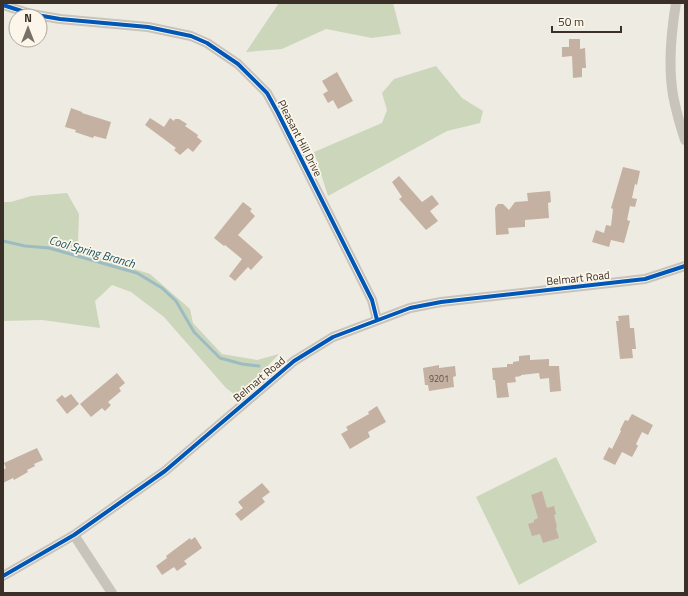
<svg xmlns="http://www.w3.org/2000/svg" width="688" height="596" font-family="'Titillium Web',sans-serif">
<style>
.green{fill:#ccd6bb}
.lines{fill:none;stroke-linecap:round;stroke-linejoin:round}
.stream{stroke:#9cbcc2;stroke-width:3}
.building{fill:#c4b1a2}
.street{stroke:#c8c3bb;stroke-width:10}
.cycleway-casing{stroke:#fbf6e9;stroke-width:6}
.cycleway{stroke:#0057b8;stroke-width:4}
.labels{text-anchor:middle;stroke-width:3.5;stroke-linejoin:round;paint-order:stroke}
.number-label{font-size:9px;fill:#5c5046}
.street-label{font-size:11px;fill:#3a3028;stroke:#fbf6e9}
.water-label{font-size:12px;font-style:italic;fill:#19505f;stroke:#fbf6e9}
</style>
<rect width="100%" height="100%" fill="#eeebe2"/>
<!-- green -->
<path class="green" d="M279,3H393L401,34L372,38L326,29L282,49L246,52Z
M436,66L462,98L483,111L480,123L447,131L328,196L314,152L382,123L387,110L382,93L394,79Z
M67,193L79,214L78,243L91,255L150,274L190,309L193,323L222,354L257,360L279,354L238,397L226,388L164,317L131,292L112,285L95,301L100,328L42,320L3,321V202H11L31,196Z
M556,457L597,542L519,585L476,497Z"/>
<g class="lines">
<!-- stream -->
<path class="stream" d="M3,241L25,246L49,248L137,273L162,288L176,301L194,332L220,358L242,364L259,366"/>
</g>
<!-- building -->
<path class="building" d="M569,39H580V49L585,48L586,68H582V77L573,78L572,56L562,57V47H569Z
M337,72L353,101L338,109L333,100L328,103L323,94L328,91L322,81Z
M71,108L82,112V113L111,122L106,139L94,136L93,138L75,132L76,130L65,127Z
M150,118L164,127L170,118L174,121L175,119H179L187,124L185,126L198,135L197,137L202,141L193,152L188,148L180,155L174,150L176,148L145,125Z
M623,167L640,171L637,185L635,184L632,198L637,199L635,207L630,206L627,220L630,221L624,243L611,240L609,247L592,242L596,230L604,233L606,225L611,226L613,209L611,208Z
M399,176L422,202L432,195L439,204L430,211L438,221L426,230L399,199L402,197L392,182Z
M550,191L551,202L548,203L549,218L525,220V227L508,228L509,234L496,235L495,208L498,204H503L509,210L515,202L528,201L527,193Z
M243,202L252,209L250,211L255,216L238,235L263,257L251,270L248,267L235,281L229,276L242,259L225,245L224,246L214,238Z
M629,315L630,328H634L636,349H632L633,358L620,359L616,321H619L618,316Z
M530,355V360L549,359V366H559L561,391L550,392L549,378L540,379L539,373L521,375V376L515,377L516,382L507,383L509,397L497,398L495,380H493L492,368L507,367V364H513V362L519,361V356Z
M439,365V368L455,366L456,376L453,377L454,387L429,391L428,385H425L423,368Z
M117,373L125,383L119,388L121,391L108,402L111,405L105,411L102,408L91,417L80,404Z
M71,394L79,404L67,414L56,400L62,395L65,398Z
M377,406L386,422L368,432L370,437L350,449L341,434L348,430L346,427L369,414L368,412Z
M632,414L653,425L648,435L642,432L636,444L638,446L632,457L622,452L615,465L603,459L609,447L612,449L621,431L620,430L625,420L628,421Z
M37,448L43,460L34,464L35,466L27,470L28,472L14,480L13,478L3,483V470L6,468L4,463Z
M262,483L270,492L262,498L265,502L241,521L235,514L243,508L238,502Z
M542,491L547,508L554,506L556,514L554,515L557,527L556,528L559,538L543,543L540,534L532,536L528,524L534,522V520L538,518L531,495Z
M195,537L202,548L184,561L187,564L177,571L174,567L162,575L156,566L167,558L166,556L190,538L191,540Z"/>
<g class="lines">
<!-- street -->
<path class="street" d="M676,3C671,33 668,65 673,95C676,111 680,125 685,140
M3,5L31,14L60,19L148,27L191,36L207,43L238,64L267,93L278,113L372,300L377,320
M74,535L112,593
M3,576L74,535L165,471L294,361L333,337L410,308L441,302L645,279L685,266"/>
<!-- cycleway casing -->
<g class="cycleway-casing">
<path id="cycleway" d="M3,5L31,14L60,19L148,27L191,36L207,43L238,64L267,93L278,113L372,300L377,320
M3,576L74,535L165,471L294,361L333,337L410,308L441,302L645,279L685,266"/>
</g>
<!-- cycleway -->
<use href="#cycleway" class="cycleway"/>
</g>
<g class="labels">
<!-- number labels -->
<g class="number-label">
<text x="439" y="382">9201</text>
</g>
<!-- street labels -->
<g class="street-label">
<text transform="translate(300 138) rotate(63)" y="4">Pleasant Hill Drive</text>
<text transform="translate(578 278) rotate(-6)" y="4">Belmart Road</text>
<text transform="translate(259 379) rotate(-40)" y="4">Belmart Road</text>
</g>
<!-- water labels -->
<g class="water-label">
<text transform="translate(92 252) rotate(16)" y="4">Cool Spring Branch</text>
</g>
</g>
<!-- border -->
<rect width="688" height="596" fill="none" stroke="#3a3028" stroke-width="8"/>
<!-- north arrow -->
<g transform="translate(28 28)"><circle r="19" fill="#fbf6e9" stroke="#aea79c"/>
<path d="M0-3L7 15L0 10L-7 15Z" fill="#797169"/>
<text y="-6" font-size="11" font-weight="bold" text-anchor="middle" fill="#3a3028">N</text>
</g>
<!-- scale -->
<path d="M552 26v6h69v-6" fill="none" stroke="#3a3028" stroke-width="2"/>
<text x="558" y="26" font-size="12" fill="#3a3028" stroke="#fbf6e9" stroke-width="3" paint-order="stroke">50 m</text>
</svg>
